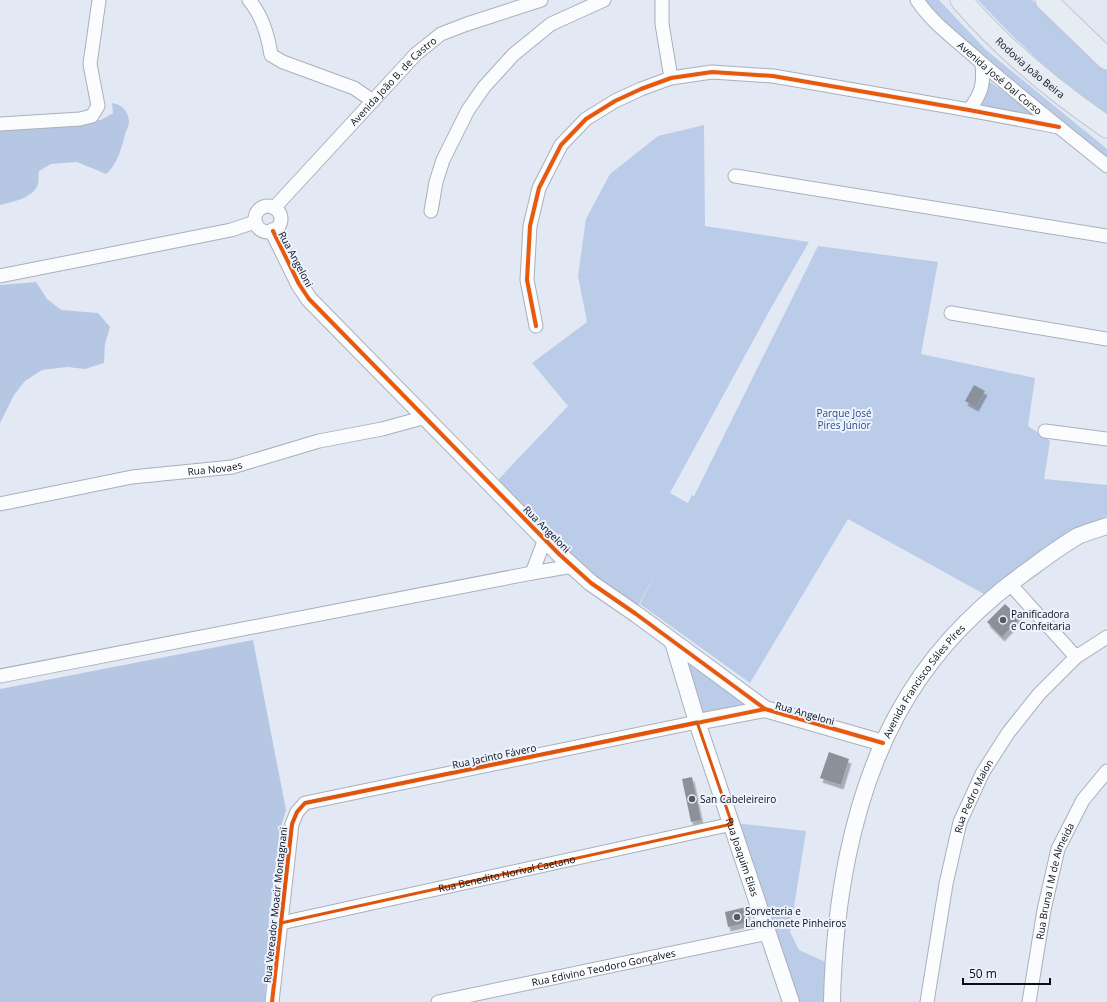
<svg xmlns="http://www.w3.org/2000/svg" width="1107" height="1002" font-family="'Open Sans',sans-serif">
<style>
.green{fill:#bacce8}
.forest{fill:#b6c7e4}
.building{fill:#8b9099;filter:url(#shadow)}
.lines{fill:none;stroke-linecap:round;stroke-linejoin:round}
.minor-casing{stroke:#aab0ba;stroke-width:15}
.tertiary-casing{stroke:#aab0ba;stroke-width:18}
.primary-casing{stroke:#c3c7cd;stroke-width:23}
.minor{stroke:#fbfcfd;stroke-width:13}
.tertiary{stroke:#fbfcfd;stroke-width:16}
.primary{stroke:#e6ecf3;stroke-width:21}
.cycleway-casing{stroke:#edf3fe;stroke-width:6}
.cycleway{stroke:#e8590c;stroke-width:4}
.marked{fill:none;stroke:#dd550d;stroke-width:3;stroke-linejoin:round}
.poi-dot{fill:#555b64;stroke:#edf3fe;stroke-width:1.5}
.labels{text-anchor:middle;stroke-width:4;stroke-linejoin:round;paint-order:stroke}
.street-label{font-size:10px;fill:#090e17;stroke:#edf3fe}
.park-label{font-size:10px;fill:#2c4c83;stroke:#edf3fe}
.poi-label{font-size:10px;fill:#090e17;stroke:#edf3fe;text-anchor:start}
</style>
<defs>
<filter id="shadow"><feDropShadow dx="2.5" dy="4.5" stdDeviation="0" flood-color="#0004"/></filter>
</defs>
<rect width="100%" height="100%" fill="#e2e9f4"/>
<!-- green -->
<path class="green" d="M921,0H939L986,50L1107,149V163L983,60Z
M978,0H1032L1107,69V119C1061,83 1018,43 978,0Z
M989,81L1048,123L976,107L985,85Z
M704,125L705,226L809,242L771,308L670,493L688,503L692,495L694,496L818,246L938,262L921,354L1035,378L1028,426L1050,441L1044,479L1107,485V516L1069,531L984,594L848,519L750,683L640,604L656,571L637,608L595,579L545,527L496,482L568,406L532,363L587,322L578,276L586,219L610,174L658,136Z
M679,651L758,708L700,718Z
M735,823L806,831L790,932L799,950L830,964V1002H794Z"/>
<!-- forest -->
<path class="forest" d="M112,103C122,104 129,112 129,122C129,125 127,129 126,131C122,146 118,164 106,174L77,162L51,164L39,171C38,175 39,180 38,184C34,198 12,202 0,205V129L68,121L101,120L113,113Z
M36,282L47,299L61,310L98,313L110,327L105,344L104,363L85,369L67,367L42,370L25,381L14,395L0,423V285Z
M253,640L286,810L280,830L269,917L265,1002H0V689Z"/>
<!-- building -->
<path class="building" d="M974,385L985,391L976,407L965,401Z
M1005,604L1020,618L1002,637L987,622Z
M829,752L849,759L841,785L820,778Z
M692,777L701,820L691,822L682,779Z
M746,907L750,922L728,927L725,912Z"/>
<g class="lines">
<!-- minor casing -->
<g class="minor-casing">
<g id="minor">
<path d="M249,0C262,15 268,35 271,55L283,62L354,88L373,101"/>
<path d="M662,0V24L671,78"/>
<path id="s1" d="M917,0C932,23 955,39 975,57C1018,95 1063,130 1107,166"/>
<path d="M969,110C982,93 984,84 982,64"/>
<path d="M0,124L80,119L92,116L98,106L90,64L99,0"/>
<path d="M735,176L1107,236"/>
<circle cx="268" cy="219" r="13"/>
<path id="s2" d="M274,208L416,54L441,34L467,24L541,0"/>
<path d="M431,211L436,182L443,160L468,110L484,87L513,55L551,24L604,0"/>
<path d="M0,276L231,230L255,222"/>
<path d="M951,313L1107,339"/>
<path d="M536,326L527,280L530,226L539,188L561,145L586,119L615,101L641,89L671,78L712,72L773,76L969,110L1059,127"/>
<path d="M1045,431L1107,439"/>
<path id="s3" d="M0,504L132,477L232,467L319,441L382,429L426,417"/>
<path d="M532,573L545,539"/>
<path d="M1010,584L1076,657"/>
<path d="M0,676L532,573L573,566"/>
<path id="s4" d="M281,923L732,824"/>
<path d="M272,1002L292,824L297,812L305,803L697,722"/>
<path id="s5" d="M438,1002L768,933"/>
<path id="s6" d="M927,1002L946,884L960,822L983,772L1008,733L1039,694L1076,657L1107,637"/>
<path id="s7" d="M1029,1002L1044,910L1058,849L1083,800L1107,771"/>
</g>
</g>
<!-- tertiary casing -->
<g class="tertiary-casing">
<g id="tertiary">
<path d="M273,231L299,284L309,299L559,554L591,583L636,614L765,709L883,743"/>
<path id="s8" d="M673,642L697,722L791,1002"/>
<path d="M697,722L765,709"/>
<path id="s9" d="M832,1002C834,906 851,800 897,715C927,659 972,611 1023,574C1041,561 1059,547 1078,536C1087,532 1098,529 1107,526"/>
</g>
</g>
<!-- primary casing -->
<g class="primary-casing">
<g id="primary">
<path id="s10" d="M961,0C1003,49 1053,90 1107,127"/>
<path d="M1046,0L1107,59"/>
</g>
</g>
<!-- minor -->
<use href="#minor" class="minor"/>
<!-- tertiary -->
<use href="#tertiary" class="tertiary"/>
<!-- primary -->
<use href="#primary" class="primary"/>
<!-- cycleway casing -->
<g class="cycleway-casing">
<path id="cycleway" d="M273,231L299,284L309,299L559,554L591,583L636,614L765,709L883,743
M536,326L527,280L530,226L539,188L561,145L586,119L615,101L641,89L671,78L712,72L773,76L969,110L1059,127
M272,1002L292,824L297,812L305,803L765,709"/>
</g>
<!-- cycleway -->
<use href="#cycleway" class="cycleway"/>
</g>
<!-- marked area -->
<path class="marked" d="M697,722L732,824L281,923L292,824L297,812L305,803Z"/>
<!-- markers -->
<g class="poi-dot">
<circle cx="1003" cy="620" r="4"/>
<circle cx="692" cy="799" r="4"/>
<circle cx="737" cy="917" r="4"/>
</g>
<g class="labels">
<!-- street labels -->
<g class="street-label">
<text dy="4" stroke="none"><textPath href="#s10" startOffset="97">Rodovia João Beira</textPath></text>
<text dy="4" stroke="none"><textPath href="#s1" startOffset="114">Avenida José Dal Corso</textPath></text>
<text dy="4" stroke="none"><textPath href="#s2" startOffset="174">Avenida João B. de Castro</textPath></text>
<text transform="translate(296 259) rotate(62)" y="4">Rua Angeloni</text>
<text dy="4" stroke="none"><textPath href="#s3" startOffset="218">Rua Novaes</textPath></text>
<text transform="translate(547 529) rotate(45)" y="4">Rua Angeloni</text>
<text dy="4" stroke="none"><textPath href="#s9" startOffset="340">Avenida Francisco Sáles Píres</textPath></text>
<text transform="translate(805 713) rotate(16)" y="4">Rua Angeloni</text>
<text transform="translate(494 756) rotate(-12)" y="4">Rua Jacinto Fávero</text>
<text dy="4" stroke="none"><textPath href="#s6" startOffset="212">Rua Pedro Maion</textPath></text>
<text dy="4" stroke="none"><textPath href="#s8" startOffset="226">Rua Joaquim Elias</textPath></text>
<text dy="4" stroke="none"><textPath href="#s4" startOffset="231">Rua Benedito Norival Caetano</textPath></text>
<text dy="4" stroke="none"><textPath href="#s7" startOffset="124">Rua Bruna I M de Almeida</textPath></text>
<text transform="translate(275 905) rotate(-84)" y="4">Rua Vereador Moacir Montagnani</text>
<text dy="4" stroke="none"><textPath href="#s5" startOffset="169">Rua Edivino Teodoro Gonçalves</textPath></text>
</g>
<!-- park labels -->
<g class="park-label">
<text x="844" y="417">Parque José<tspan x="844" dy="12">Pires Júnior</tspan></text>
</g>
<!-- poi labels -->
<g class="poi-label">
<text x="1011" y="618">Panificadora<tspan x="1011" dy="12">e Confeitaria</tspan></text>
<text x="700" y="803">San Cabeleireiro</text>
<text x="745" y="915">Sorveteria e<tspan x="745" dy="12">Lanchonete Pinheiros</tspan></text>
</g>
</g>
<!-- scale -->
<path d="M963 978v6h87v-6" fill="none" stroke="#090e17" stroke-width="2"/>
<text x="969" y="978" font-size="12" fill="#090e17" stroke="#edf3fe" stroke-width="3" paint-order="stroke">50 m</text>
</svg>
